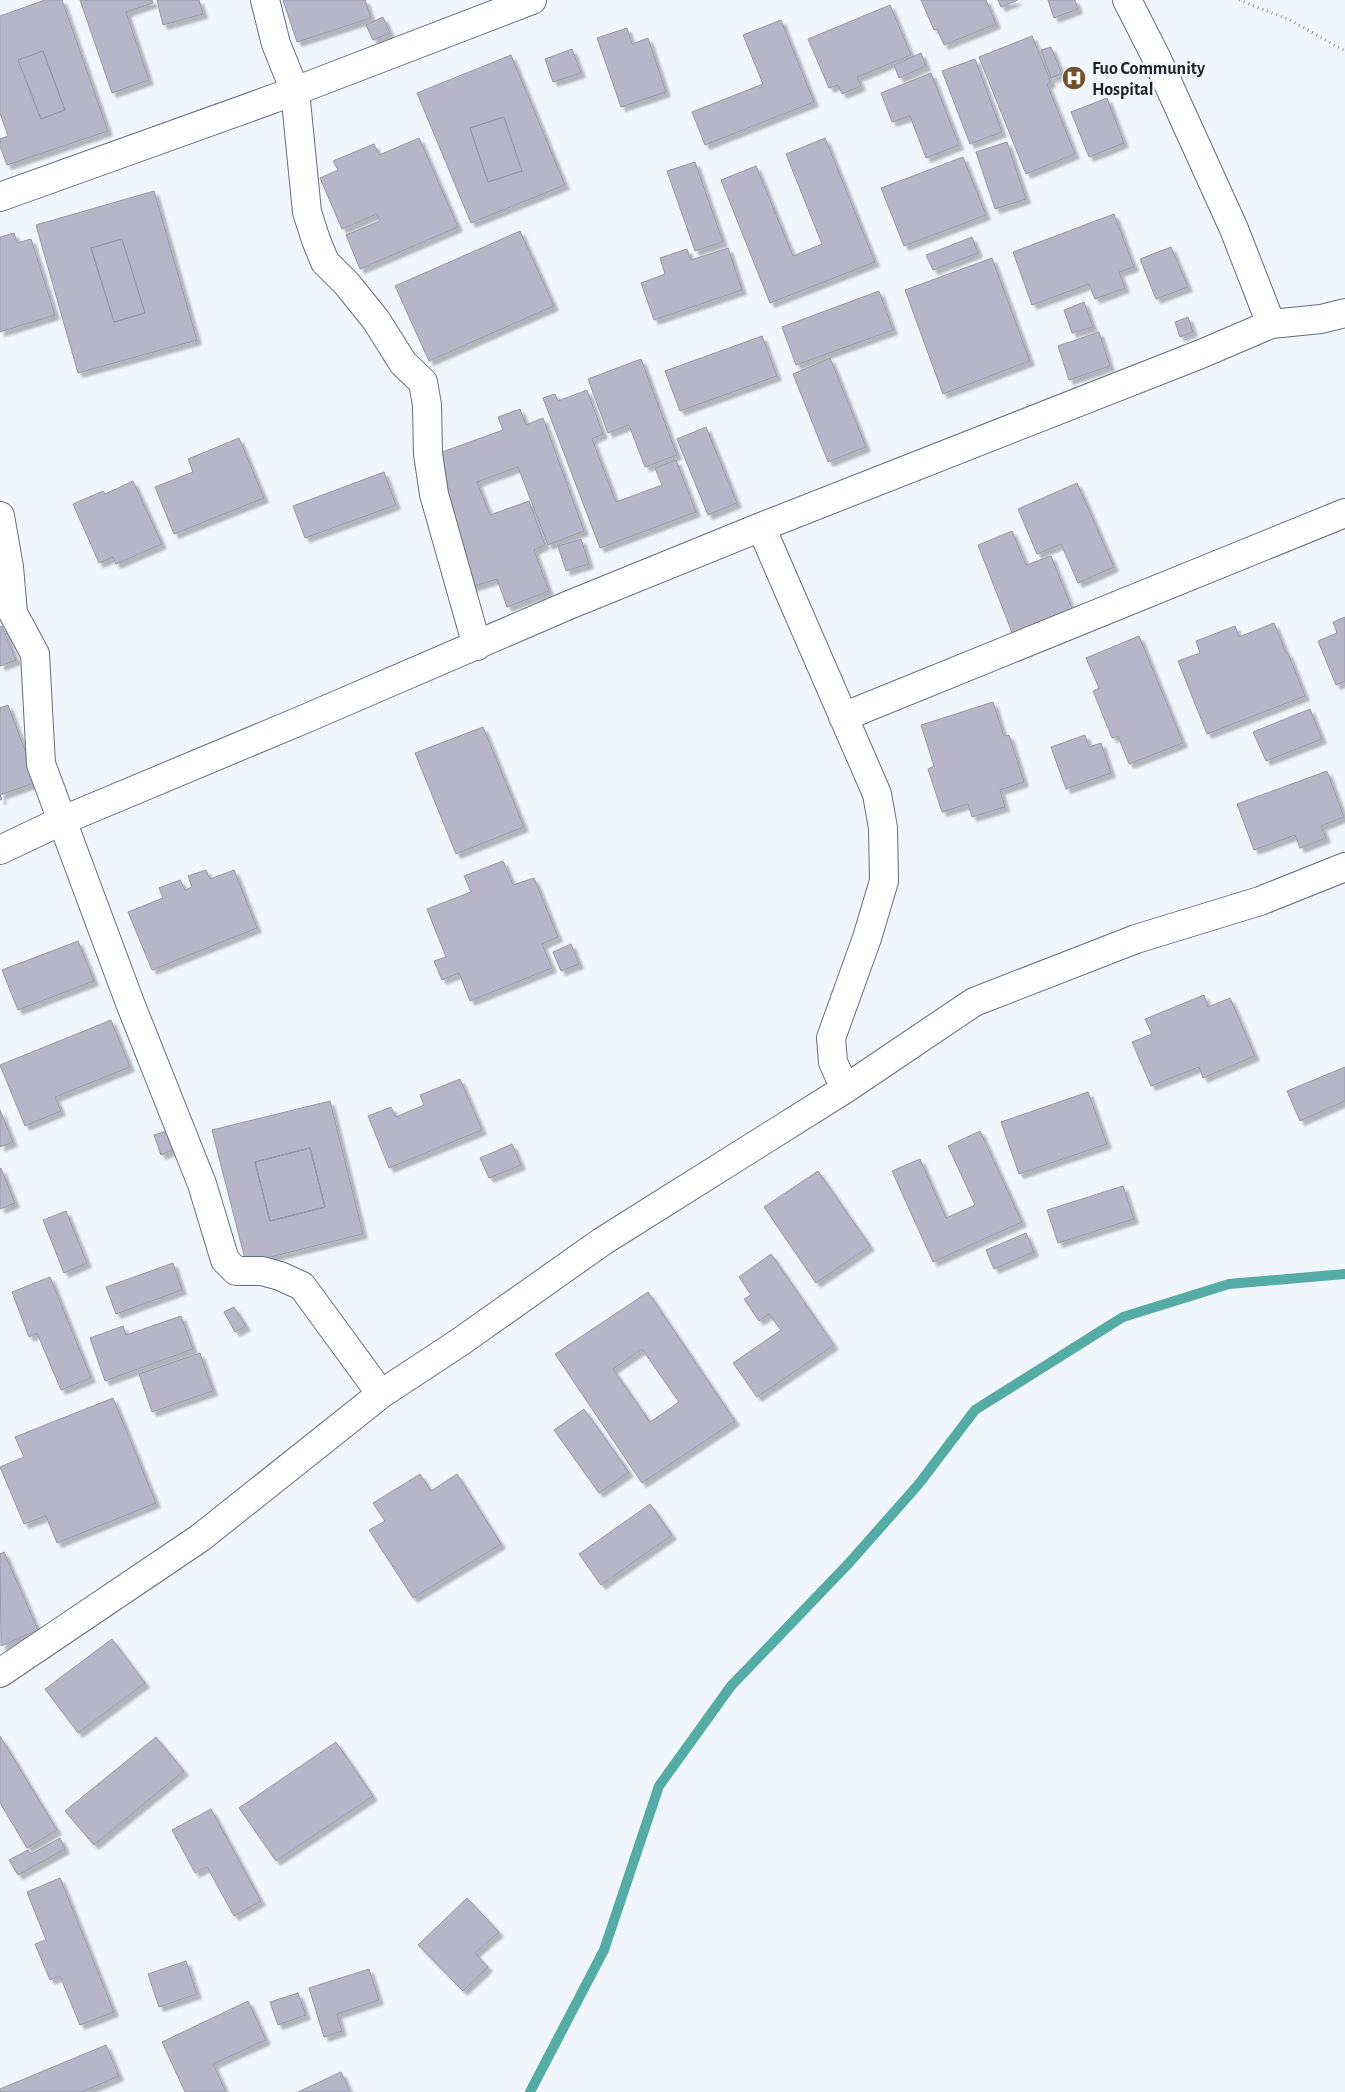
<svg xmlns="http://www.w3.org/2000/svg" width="1345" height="2092" font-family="'Alegreya Sans',sans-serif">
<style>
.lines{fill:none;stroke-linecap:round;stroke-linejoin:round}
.stream{stroke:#54aca4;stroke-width:10}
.building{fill:#b7b6c9;stroke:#9796a8;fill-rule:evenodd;filter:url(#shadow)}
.street-casing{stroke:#636e7d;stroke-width:30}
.path{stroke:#8d9198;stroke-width:3;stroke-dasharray:1 4;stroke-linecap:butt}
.street{stroke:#fff;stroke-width:28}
.labels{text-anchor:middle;stroke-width:5;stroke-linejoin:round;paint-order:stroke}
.poi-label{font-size:18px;font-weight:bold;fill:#20242a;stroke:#f1f6fd;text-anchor:start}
</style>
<defs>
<filter id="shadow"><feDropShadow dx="4.5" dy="4.5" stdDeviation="1" flood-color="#0004"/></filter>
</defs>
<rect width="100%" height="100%" fill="#f1f6fd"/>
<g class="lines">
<!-- stream -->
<path class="stream" d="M530,2092L604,1950L659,1786L731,1686L849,1563L918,1485L975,1410L1123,1317L1229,1284L1345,1274"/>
</g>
<!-- building -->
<path class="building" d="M45,0H62L108,131L7,165L0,146V139L8,136L0,113V16ZM43,51L65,110L41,119L18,60Z
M80,0H152L153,3L126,12L149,80L112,93Z
M157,0H199L203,14L163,25Z
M283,0H365L371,18L297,42Z
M921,0H986L996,24L944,45L937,29L934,30Z
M998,0H1018L1001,7Z
M1048,0H1075L1078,9L1054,18Z
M890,5L911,55L857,77L861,86L842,94L838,85L829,88L808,39Z
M383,17L390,33L373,40L366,25Z
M781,20L814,102L705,145L692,112L763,84L743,35Z
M627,28L632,44L648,38L666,92L621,107L597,38Z
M1032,36L1051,82L1047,84L1075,154L1026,174L979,57Z
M1051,47L1062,74L1051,78L1041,50Z
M572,49L581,73L553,82L545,59Z
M43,51L65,110L41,119L18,60Z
M921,53L926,66L899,78L894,65Z
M511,55L565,185L471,223L417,93ZM504,117L522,171L488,182L470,128Z
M975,59L1002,132L970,144L942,71Z
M931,73L959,145L926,158L910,116L892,122L881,93Z
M1107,98L1124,143L1089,157L1071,112Z
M504,117L522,171L488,182L470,128Z
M419,138L458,227L360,269L346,235L380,221L377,214L342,229L320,178L338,170L333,161L374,144L379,155Z
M825,138L875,262L770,303L721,180L756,166L793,256L822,244L786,154Z
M1007,142L1026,199L995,209L976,152Z
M963,157L986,215L904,246L881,188Z
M695,162L723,242L695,251L667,171Z
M154,191L197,340L78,373L36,225ZM122,239L145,313L114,322L91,248Z
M1114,214L1134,267L1119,272L1125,288L1095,299L1089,284L1032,305L1013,252Z
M520,231L554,306L429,361L395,286Z
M14,233L17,243L31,239L55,315L0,332V237Z
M972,237L978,253L933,270L926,255Z
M122,239L145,313L114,322L91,248Z
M1171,247L1188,287L1156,299L1140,259Z
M728,248L742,290L654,320L641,283L665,274L660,258L687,249L691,260Z
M992,258L1030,361L943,394L905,290Z
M879,291L893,330L796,365L782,327Z
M1084,302L1093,327L1072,333L1064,310Z
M1188,317L1193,332L1180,337L1175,322Z
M1099,332L1110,366L1069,380L1058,346Z
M762,336L777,376L680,411L665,371Z
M830,358L866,447L828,462L793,374Z
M641,359L677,455L645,467L629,425L608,433L588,379Z
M587,390L603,434L592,439L616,502L662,485L655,468L676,460L696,512L600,548L543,398L555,394L558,401Z
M520,409L526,425L543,418L584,531L548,545L518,467L477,482L490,515L529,501L545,545L534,550L549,591L507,607L497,579L471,587L431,456L503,430L498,417Z
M706,427L737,503L708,515L677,439Z
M239,438L264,498L174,534L155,487L193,472L188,459Z
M384,472L396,505L305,538L293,506Z
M133,481L162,544L116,564L113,557L99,563L73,504L103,491L105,494Z
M1077,483L1114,567L1078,583L1061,544L1037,554L1018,509Z
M1012,531L1026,565L1051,556L1073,611L1013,635L978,545Z
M581,539L589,564L566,571L558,546Z
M1345,617V681L1336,685L1318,641L1337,633L1333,622Z
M1274,623L1286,653H1288L1305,696L1207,734L1178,661L1200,653L1196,641L1235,626L1239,637Z
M2,626L16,660L0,666V627Z
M1139,636L1183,743L1129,764L1118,736L1112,738L1093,691L1099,688L1086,658Z
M993,702L1004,736L1009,735L1024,782L1000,790L1005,807L972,817L968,804L942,812L928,769L934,766L921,725Z
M8,705L37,782L0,795L2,799L0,800V708Z
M1310,709L1322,739L1266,761L1253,732Z
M483,727L524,827L456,854L415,753Z
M1085,735L1089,747L1101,743L1111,773L1066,789L1051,747Z
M1327,771L1344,817L1321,826L1326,838L1300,848L1295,835L1254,850L1237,804Z
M503,861L513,885L534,878L558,937L542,944L552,968L470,1001L459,973L442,980L434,961L446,957L427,909L471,892L464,876Z
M206,870L210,879L234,870L257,928L152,970L128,912L163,898L159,888L180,880L185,890L192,887L188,876Z
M78,941L94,981L18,1010L2,970Z
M571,944L579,964L561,971L553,952Z
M1204,995L1208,1007L1230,998L1255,1056L1203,1078L1199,1067L1151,1086L1132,1042L1152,1034L1145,1019Z
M111,1020L130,1067L55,1097L61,1111L25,1126L0,1065Z
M1345,1067V1101L1300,1121L1287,1091Z
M460,1079L482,1130L389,1168L368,1116L391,1107L396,1117L424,1105L420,1095Z
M1088,1092L1107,1144L1019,1174L1001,1122Z
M330,1101L363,1234L246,1263L212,1130ZM310,1148L325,1207L270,1221L255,1162Z
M0,1110L13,1142L0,1147Z
M171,1130L177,1148L161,1155L154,1135Z
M980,1131L1022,1222L933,1262L892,1171L920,1159L946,1218L975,1205L948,1146Z
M512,1144L521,1165L489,1178L480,1158Z
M310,1148L325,1207L270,1221L255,1162Z
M310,1148L325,1207L270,1221L255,1162Z
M310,1148L325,1207L270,1221L255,1162Z
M1,1168L15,1203L0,1209V1169Z
M818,1171L870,1246L816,1283L764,1207Z
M1123,1186L1134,1219L1058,1243L1047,1210Z
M66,1211L87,1263L64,1273L43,1220Z
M1026,1233L1034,1252L994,1269L986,1250Z
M771,1254L834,1345L757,1397L733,1363L781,1330L769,1314L759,1321L744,1299L751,1295L739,1277Z
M173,1263L182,1290L116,1314L106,1287Z
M50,1277L91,1378L61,1390L37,1333L29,1337L12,1292Z
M648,1292L735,1421L642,1483L555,1354ZM642,1349L679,1402L650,1422L613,1369Z
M234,1307L246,1326L235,1332L224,1312Z
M181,1316L193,1349L105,1381L90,1338L123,1326L126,1335Z
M200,1353L213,1391L152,1412L139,1374Z
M113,1398L156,1503L57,1543L46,1516L24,1524L0,1467L24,1457L15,1437Z
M584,1409L629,1472L599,1493L554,1430Z
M420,1474L431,1491L457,1474L501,1544L413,1598L369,1530L385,1521L373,1503Z
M650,1504L672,1535L601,1585L579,1554Z
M4,1552L38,1630L1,1646L0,1554Z
M112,1639L145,1683L78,1733L45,1689Z
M0,1736L57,1830L27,1848L0,1803Z
M156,1737L184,1771L94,1845L65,1811Z
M336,1742L373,1796L276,1861L239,1808Z
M211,1809L261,1901L234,1916L207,1867L195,1873L172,1830Z
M60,1838L65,1849L18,1875L9,1860L28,1850L31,1854Z
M60,1878L114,2012L80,2025L60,1976L50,1980L35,1944L46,1940L27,1892Z
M467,1898L499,1932L475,1953L488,1967L463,1991L418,1945Z
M186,1961L197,1994L159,2007L148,1974Z
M369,1969L379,2000L337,2014L342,2031L324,2037L309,1988Z
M298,1993L306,2015L278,2025L270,2002Z
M248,2001L266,2040L213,2064L226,2092H185L162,2042Z
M106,2045L119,2076L82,2092H0V2089Z
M341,2072L350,2092H298Z"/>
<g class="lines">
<!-- street casing -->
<g class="street-casing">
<path id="street" d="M265,0L276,44L295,91L307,212L316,240L325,262L347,284L376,320L403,363L423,382L427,405L428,454L434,494L477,646
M1127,0L1156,57L1234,229L1271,324
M0,197L295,91L532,0
M0,516L9,567L13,613L35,654L41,764L130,1003L202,1184L225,1260L236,1271H262L280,1276L302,1286L381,1394
M761,527L877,794L883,828L884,881L867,938L831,1038L833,1062L845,1089
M843,717L1345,513
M0,850L61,821L307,718L569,605L761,527L1201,354L1271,324L1321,319L1345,313
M0,1673L200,1538L381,1394L460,1342L603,1241L845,1089L974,1002L1136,939L1260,901L1345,867"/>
</g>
<!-- path -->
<path class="path" d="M1239,0L1290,20L1345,51"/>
<!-- street -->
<use href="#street" class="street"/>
</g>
<!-- icons -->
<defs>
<g id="hospital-disc" transform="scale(1.25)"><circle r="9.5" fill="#75502b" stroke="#f1f6fd"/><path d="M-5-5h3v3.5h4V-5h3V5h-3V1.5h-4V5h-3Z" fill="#fff"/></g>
</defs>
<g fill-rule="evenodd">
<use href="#hospital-disc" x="1074" y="78"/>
</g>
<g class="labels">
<!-- poi labels -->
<g class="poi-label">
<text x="1092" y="74">Fuo Community<tspan x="1092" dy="21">Hospital</tspan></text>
</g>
</g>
</svg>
